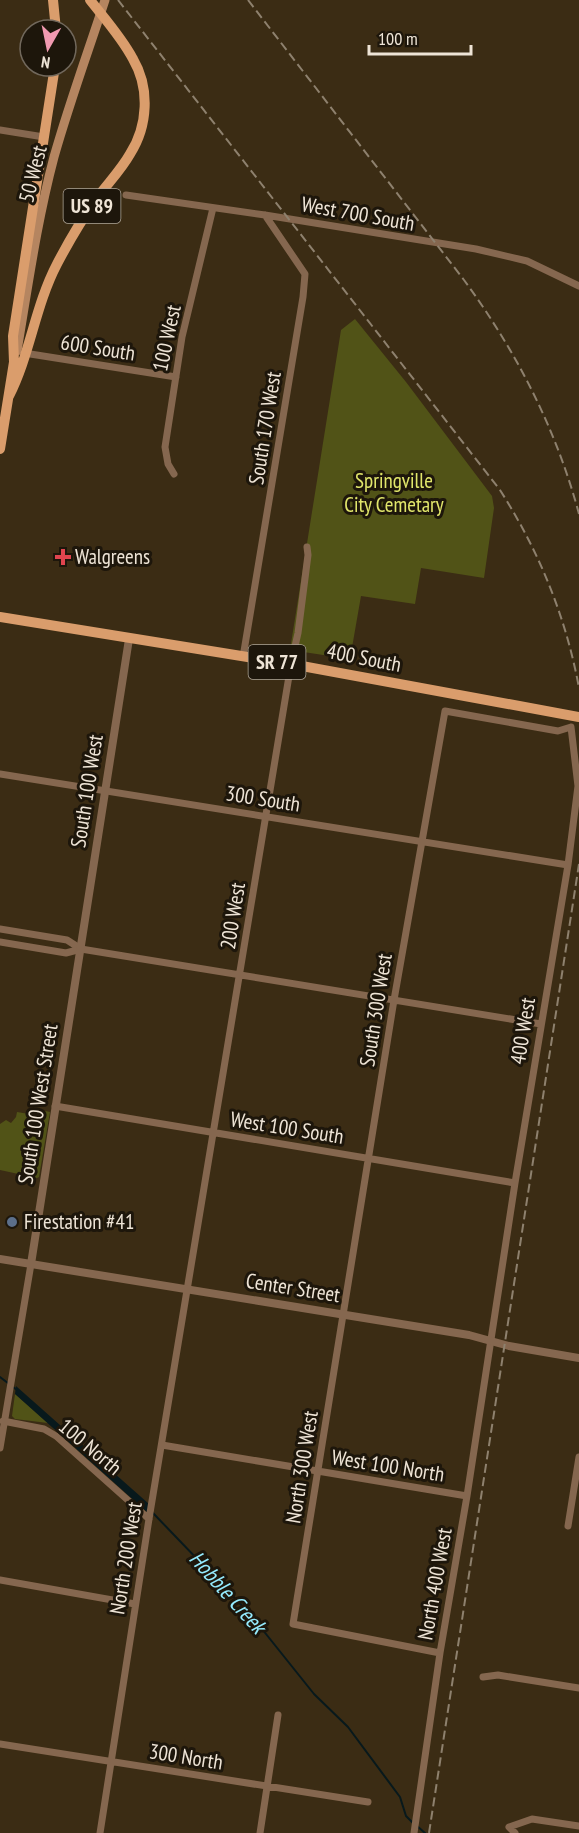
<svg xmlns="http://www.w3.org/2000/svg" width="579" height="1833" font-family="'PT Sans Narrow',sans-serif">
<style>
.green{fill:#515317}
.water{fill:#08191c}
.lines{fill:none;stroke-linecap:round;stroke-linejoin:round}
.stream{stroke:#08191c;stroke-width:2}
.minor{stroke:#85674f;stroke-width:7}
.tertiary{stroke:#85674f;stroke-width:8}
.secondary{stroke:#b58560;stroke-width:9}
.primary{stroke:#da9d6c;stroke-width:10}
.rail{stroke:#8e816e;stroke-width:2;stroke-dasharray:9 4.5;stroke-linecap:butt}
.health-dot{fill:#e0444e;stroke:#1d160b;stroke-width:2}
.service-dot{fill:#5c6f8a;stroke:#1d160b;stroke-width:2}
.labels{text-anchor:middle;stroke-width:6;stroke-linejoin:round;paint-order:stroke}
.shield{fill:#1d160b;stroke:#afa699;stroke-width:1.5}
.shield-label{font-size:20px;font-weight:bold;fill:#eee4d6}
.street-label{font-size:21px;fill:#eee4d6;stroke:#1d160b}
.park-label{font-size:21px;fill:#e1e66b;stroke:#1d160b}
.poi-label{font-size:21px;fill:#eee4d6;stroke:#1d160b;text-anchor:start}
.water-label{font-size:22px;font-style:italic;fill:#95ebfe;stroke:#1d160b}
</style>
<rect width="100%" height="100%" fill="#3b2c14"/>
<!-- green -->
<path class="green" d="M355,319L406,382L492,496L494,508L484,578L421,568L415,604L361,596L350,659L290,650L341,330Z
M32,1108L50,1112L39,1177L37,1178L0,1170V1124L6,1120L11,1123L16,1117L17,1112L29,1114Z
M15,1394L48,1423L15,1419L12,1416Z"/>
<!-- water -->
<path class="water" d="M16,1386L149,1504L148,1513L15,1394Z"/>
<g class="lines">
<!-- stream -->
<path class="stream" d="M0,1377L17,1390
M152,1512L250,1614L314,1694L348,1727L400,1797L406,1816L413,1823
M417,1826L425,1833"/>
<!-- minor -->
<path class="minor" d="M0,130L44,137
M126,195L265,215L476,249L527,261L579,286
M24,353L176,377
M174,474L168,464L165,447L182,337L213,208
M243,657L303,297L305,274L265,215
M0,774L568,865
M0,929L67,940L81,949L541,1024
M0,942L66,953L81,949
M55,1106L515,1183
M3,1421L44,1429L56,1436L149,1519
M162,1445L467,1496
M0,1448L31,1264
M568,1526L579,1457
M0,1580L135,1604
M483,1677L498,1675L579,1688
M0,1744L368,1802
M100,1833L149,1519L291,664L298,633L308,555L307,547
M260,1833L278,1715
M414,1833L440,1653L467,1496L515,1183L568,865L578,786L571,727L558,731L445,711L394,1000L293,1624L440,1653
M515,1833L509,1827L532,1819L579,1826"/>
<!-- tertiary -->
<path class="tertiary" d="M0,1259L469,1335L509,1346L579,1358
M31,1264L129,639"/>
<!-- secondary -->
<path class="secondary" d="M17,351C28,286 37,221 54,157C69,104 88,52 105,0"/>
<!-- primary -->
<path class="primary" d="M53,0L56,30
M9,396C30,355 35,306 57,264C69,241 82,219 97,198C108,183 121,170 130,154C148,126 150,88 133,59C122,38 105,19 90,0
M0,449L14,362L13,336L55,66
M0,617L291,664L579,717"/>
<!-- rail -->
<path class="rail" d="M118,0L500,490C539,551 566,617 579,688
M248,0L464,280C516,351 556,428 579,514
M429,1833L579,864"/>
</g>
<!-- markers -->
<path class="health-dot" d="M60 548h6v6h6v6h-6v6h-6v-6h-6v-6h6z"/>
<circle class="service-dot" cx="12" cy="1222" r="6"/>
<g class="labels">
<!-- shield labels -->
<g class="shield">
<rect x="63.5" y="189" width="57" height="34" rx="4.5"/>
<rect x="248.5" y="645" width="57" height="34" rx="4.5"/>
</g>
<g class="shield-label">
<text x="92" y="213">US 89</text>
<text x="277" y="669">SR 77</text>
</g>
<!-- street labels -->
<g class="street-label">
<text transform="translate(33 174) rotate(-76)" y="7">50 West</text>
<text transform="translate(358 214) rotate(10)" y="7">West 700 South</text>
<text transform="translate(167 338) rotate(-78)" y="7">100 West</text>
<text transform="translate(98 348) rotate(9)" y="7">600 South</text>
<text transform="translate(265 428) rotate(-81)" y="7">South 170 West</text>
<text transform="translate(364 658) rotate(11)" y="7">400 South</text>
<text transform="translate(87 791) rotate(-81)" y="7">South 100 West</text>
<text transform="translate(263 799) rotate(9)" y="7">300 South</text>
<text transform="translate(233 916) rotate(-81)" y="7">200 West</text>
<text transform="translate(376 1010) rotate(-81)" y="7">South 300 West</text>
<text transform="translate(523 1031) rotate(-81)" y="7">400 West</text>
<text transform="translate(38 1104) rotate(-81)" y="7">South 100 West Street</text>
<text transform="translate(287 1128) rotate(9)" y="7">West 100 South</text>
<text transform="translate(293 1288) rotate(9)" y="7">Center Street</text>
<text transform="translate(90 1447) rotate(40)" y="7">100 North</text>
<text transform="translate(388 1466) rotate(9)" y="7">West 100 North</text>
<text transform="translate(302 1467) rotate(-81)" y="7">North 300 West</text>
<text transform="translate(126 1558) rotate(-81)" y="7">North 200 West</text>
<text transform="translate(435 1584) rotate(-80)" y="7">North 400 West</text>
<text transform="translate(186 1757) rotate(9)" y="7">300 North</text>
</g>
<!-- park labels -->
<g class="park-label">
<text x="394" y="488">Springville<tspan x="394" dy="24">City Cemetary</tspan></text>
</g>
<!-- poi labels -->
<g class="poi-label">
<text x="75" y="564">Walgreens</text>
<text x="24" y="1229">Firestation #41</text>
</g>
<!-- water labels -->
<g class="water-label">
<text transform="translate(228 1592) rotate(48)" y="8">Hobble Creek</text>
</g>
</g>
<!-- north arrow -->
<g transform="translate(48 48) rotate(189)"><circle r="28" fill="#1d160b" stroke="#71685c" stroke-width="1.5"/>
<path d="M0-4.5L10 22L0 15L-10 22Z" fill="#f19ab1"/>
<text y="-9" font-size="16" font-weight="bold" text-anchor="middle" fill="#eee4d6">N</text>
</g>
<!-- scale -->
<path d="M369 45v9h102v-9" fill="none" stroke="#eee4d6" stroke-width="3"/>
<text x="378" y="45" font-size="18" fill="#eee4d6" stroke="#1d160b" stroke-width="4.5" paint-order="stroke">100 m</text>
</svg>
